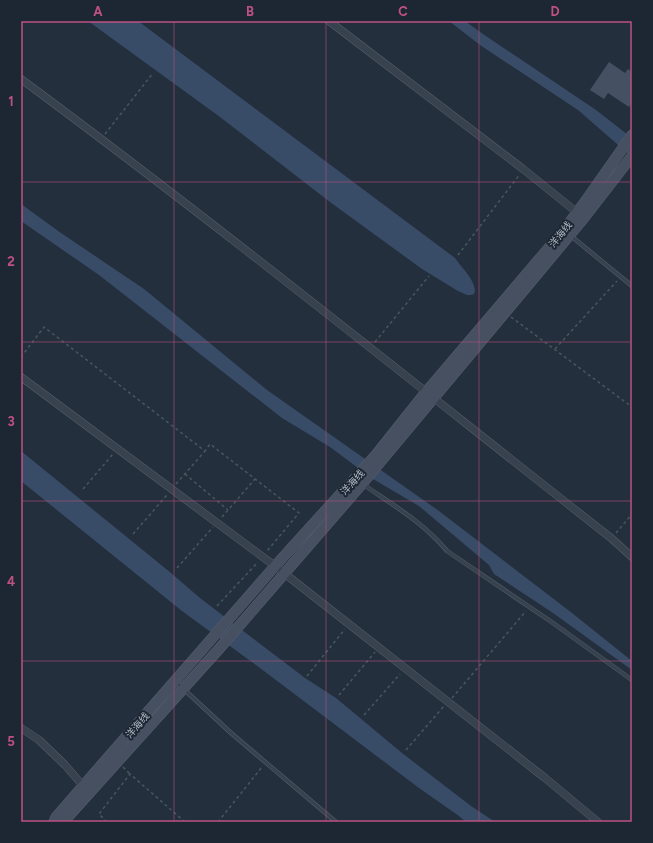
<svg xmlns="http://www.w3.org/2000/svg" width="653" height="843" font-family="Figtree,'Noto Sans SC',sans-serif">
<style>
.water{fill:#394c67}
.building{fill:#455162}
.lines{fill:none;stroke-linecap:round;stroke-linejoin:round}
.lane-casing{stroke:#565f6c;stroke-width:4.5}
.street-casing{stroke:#565f6c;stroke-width:8}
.secondary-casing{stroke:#565f6c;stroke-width:11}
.path{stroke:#44595c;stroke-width:1.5;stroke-dasharray:3 3;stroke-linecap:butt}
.lane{stroke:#38414e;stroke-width:3.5}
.street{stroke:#38414e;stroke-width:7}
.secondary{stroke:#465061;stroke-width:10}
.grid{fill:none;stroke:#bd5182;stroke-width:1;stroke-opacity:0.55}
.labels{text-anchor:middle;stroke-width:4;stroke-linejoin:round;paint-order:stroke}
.street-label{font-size:10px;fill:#b4bcc9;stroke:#1d2633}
.neatline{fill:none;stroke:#bd5182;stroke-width:1.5}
.grid-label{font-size:13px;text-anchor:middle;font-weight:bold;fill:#bd5182}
</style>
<rect width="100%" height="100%" fill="#242f3e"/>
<!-- water -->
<path class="water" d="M88,21H138L455,258C461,267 479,284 474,294L471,295H467L458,291L422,269L330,202L220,117Z
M449,21H465L480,32L596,110L632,138V157L578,110L480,45Z
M21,204L61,233L144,289L267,390L439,511L572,613L632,661V670L553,613L494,574L489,565L419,506L373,479L330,447L282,418L99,275L21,221Z
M21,451L171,573L200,598L305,678L336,698L402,753L471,806L495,822H466L459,816L419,788L260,668L182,611L21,481Z"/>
<!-- building -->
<path class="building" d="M609,62L625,73L628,69L632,72V101L629,107L608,93L604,99L590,90Z"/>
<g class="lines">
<!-- lane casing -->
<g class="lane-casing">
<path id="lane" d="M571,236L632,286
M364,485C393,505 424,523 447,551L553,623L632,680
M176,682L231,733L336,822"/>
</g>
<!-- street casing -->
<g class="street-casing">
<path id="street" d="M329,21L523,169L579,214
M21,79C221,227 415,384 611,538L632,557
M21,377L275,566L545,778L598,822
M21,728L39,740L65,765L85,788"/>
</g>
<!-- secondary casing -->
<g class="secondary-casing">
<path id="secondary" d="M54,822L56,817L275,566L375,456L426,392L564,230L587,199L632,135
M61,822L66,819L219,649L362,484L584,218L632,156"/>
</g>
<!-- path -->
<path class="path" d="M105,134L153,73
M458,255L520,174
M511,317L632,407
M375,342L429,276
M555,349L617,281
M21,357L44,327L205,451L210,444L299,513L267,551
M185,474L228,510
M176,484L205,451
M83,489L113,454
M222,517L255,479
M616,533L632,514
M133,534L167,495
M177,568L213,527
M217,606L258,562
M307,676L345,629
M339,695L375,652
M452,698L526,611
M364,715L400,674
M406,750L444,706
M123,767L130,774
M107,822L99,814L130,774L185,822
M218,822L262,767"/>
<!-- lane -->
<use href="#lane" class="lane"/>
<!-- street -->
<use href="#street" class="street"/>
<!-- secondary -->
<use href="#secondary" class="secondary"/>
</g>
<!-- grid -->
<path class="grid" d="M174,21V822M326,21V822M479,21V822M21,182H632M21,342H632M21,501H632M21,661H632"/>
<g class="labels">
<!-- street labels -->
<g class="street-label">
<text transform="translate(560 234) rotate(-51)" y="4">洋海线</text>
<text transform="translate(352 482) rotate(-48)" y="4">洋海线</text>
<text transform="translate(137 725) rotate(-49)" y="4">洋海线</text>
</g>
</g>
<!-- border -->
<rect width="653" height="843" fill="none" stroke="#1d2633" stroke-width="44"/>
<rect x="22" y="22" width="609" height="799" class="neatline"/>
<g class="grid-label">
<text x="98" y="16">A</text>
<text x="250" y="16">B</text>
<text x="403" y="16">C</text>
<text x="555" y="16">D</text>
<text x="11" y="106">1</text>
<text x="11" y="266">2</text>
<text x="11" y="426">3</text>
<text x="11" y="586">4</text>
<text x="11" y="746">5</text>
</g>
</svg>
